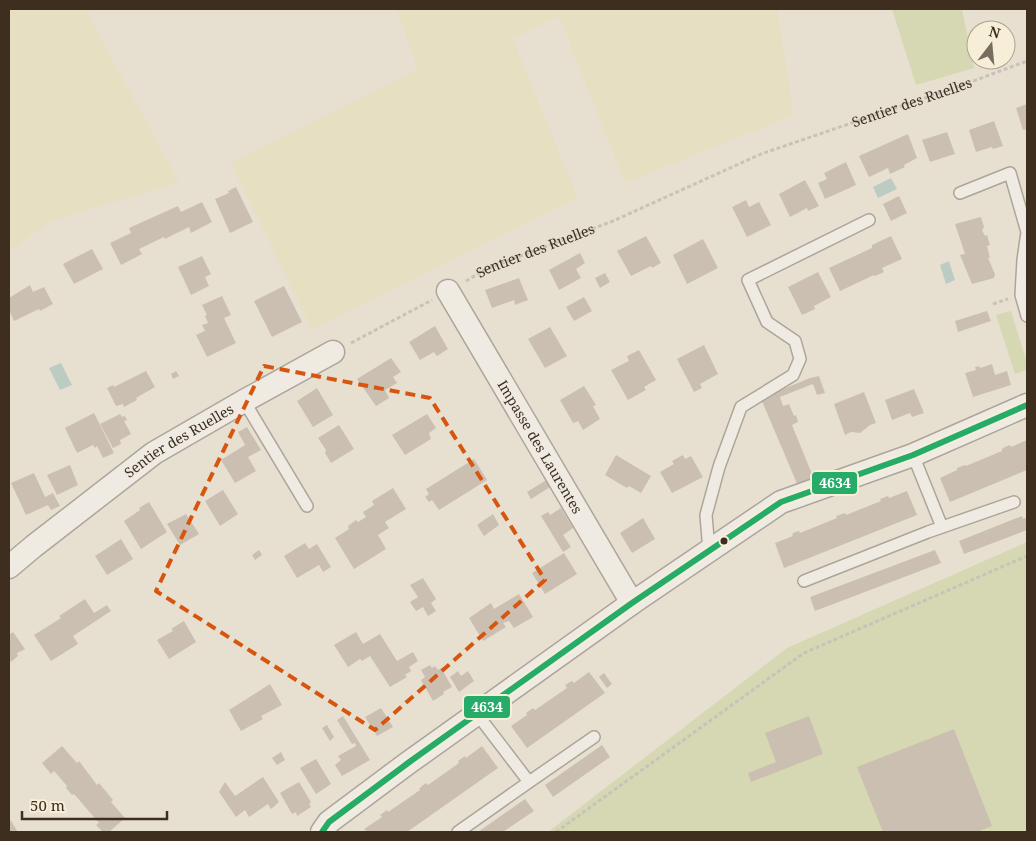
<svg xmlns="http://www.w3.org/2000/svg" width="1036" height="841" font-family="'Noto Serif',serif">
<style>
.farmland{fill:#e6dfc2}
.green{fill:#d6d7b3}
.water{fill:#bcccc2}
.building{fill:#cbbfb2}
.lines{fill:none;stroke-linecap:round;stroke-linejoin:round}
.lane-casing{stroke:#ada599;stroke-width:14}
.street-casing{stroke:#ada599;stroke-width:25}
.path{stroke:#c8c2b9;stroke-width:3;stroke-dasharray:4 2.5;stroke-linecap:butt}
.lane{stroke:#efebe3;stroke-width:11}
.street{stroke:#efebe3;stroke-width:22}
.bus-1-casing{stroke:#f7eed8;stroke-width:10}
.bus-1{stroke:#27ab69;stroke-width:6}
.marked{fill:none;stroke:#d7550e;stroke-width:4;stroke-dasharray:10 6;stroke-linejoin:round}
.bus-dot{fill:#3d2e20;stroke:#f7eed8;stroke-width:2}
.labels{text-anchor:middle;stroke-width:5;stroke-linejoin:round;paint-order:stroke}
.street-label{font-size:14px;fill:#3d2e20;stroke:#f7eed8}
.line-badge{stroke:#f7eed8;stroke-width:2}
.badge-label{font-size:14px;text-anchor:middle;font-weight:bold;fill:#fff}
</style>
<rect width="100%" height="100%" fill="#e7e0d1"/>
<!-- farmland -->
<path class="farmland" d="M9,9H85L179,182L50,222L9,251Z
M396,9H777L794,115L625,183L559,16L513,39L578,198L312,329L230,163L418,70Z"/>
<!-- green -->
<path class="green" d="M892,9H962L974,68L916,85Z
M1011,311L1027,363V370L1015,374L996,315Z
M1027,542V832H548L787,648Z"/>
<!-- water -->
<path class="water" d="M891,178L897,189L878,198L873,187Z
M949,261L955,280L946,284L940,265Z
M61,363L72,385L60,390L49,368Z"/>
<!-- building -->
<path class="building" d="M1027,104V129L1023,130L1016,108Z
M994,121L1003,146L993,149L992,147L976,152L969,130Z
M947,132L955,154L930,162L922,140Z
M908,134L917,158L904,165L905,167L890,174L888,168L869,177L859,156Z
M846,162L856,185L825,199L818,183L827,179L824,173Z
M805,180L819,206L808,211L807,208L790,217L779,194Z
M236,187L253,222L230,233L215,199L229,193L228,191Z
M899,196L907,213L891,221L883,204Z
M746,200L749,207L759,202L771,225L747,237L732,207Z
M202,202L212,222L191,233L189,227L165,239L164,237L139,249L142,254L121,265L110,243L131,233L129,228L178,206L181,212Z
M981,217L984,227L982,230L985,236L987,235L990,245L987,246L990,258H988L995,274L994,278L972,284L960,255L965,254L955,224Z
M646,236L661,263L652,268L651,266L631,276L617,251Z
M891,236L902,259L882,268L884,272L875,276L874,275L840,291L829,268L872,248V245Z
M703,239L718,268L687,284L673,255Z
M92,249L103,269L74,284L63,264Z
M580,253L585,263L576,269L581,278L559,290L549,270Z
M202,256L211,274L205,277L209,286L191,295L178,267Z
M818,272L831,297L814,306L815,309L802,315L788,287Z
M605,273L610,282L600,288L595,278Z
M519,278L528,300L515,305L514,300L492,308L485,290Z
M30,285L33,292L44,287L53,304L40,311L39,309L14,321L9,310V298Z
M284,286L302,322L272,337L254,301Z
M222,296L231,315L224,318L236,343L207,357L196,335L205,331L202,325L208,323L205,316L207,315L202,305Z
M584,297L592,311L574,321L566,307Z
M987,311L991,321L958,332L955,321Z
M435,326L448,349L437,356L434,352L420,360L409,342Z
M550,327L567,356L545,368L528,339Z
M704,345L718,374L700,384L702,388L694,392L677,359Z
M639,350L656,380L644,387L646,390L628,400L611,370L629,361L627,356Z
M391,358L401,372L393,377L397,383L385,390L389,398L376,406L357,379Z
M992,364L995,375L1007,371L1011,385L973,397L965,373L976,370L975,367L979,366L980,368Z
M146,371L155,387L136,398L137,400L124,407L123,404L116,406L107,388L113,385L114,387Z
M176,371L179,376L173,379L171,374Z
M819,376L825,393L817,395L813,384L780,397L783,406L789,404L794,416L796,415L798,422L792,425L814,479L798,486L762,401L776,392L810,378Z
M584,386L596,405L593,406L600,419L583,430L578,421L573,423L560,400Z
M317,388L333,415L313,427L297,401Z
M914,389L924,413L912,417L910,413L892,420L885,400Z
M864,392L876,423L870,425L860,433L851,432L845,435L834,404Z
M94,413L114,453L103,458L97,446L95,448L93,445L77,453L65,428Z
M120,414L122,417L125,416L127,420L124,421L131,434L120,440L121,444L113,448L100,424Z
M427,414L436,428L429,433L431,439L405,455L392,435Z
M339,425L354,449L331,463L325,453L326,450L318,438Z
M247,427L261,450L248,457L256,471L235,483L221,460L245,445L238,432Z
M1027,440V470L950,502L940,478L957,470V468L965,465L966,466L1002,451V449L1005,447L1010,445L1011,447Z
M616,455L651,476L641,493L629,486L627,488L605,475Z
M683,455L685,459L691,456L703,477L672,493L660,472L674,464L672,461Z
M474,459L487,480L439,510L432,500L429,502L425,497L429,494L426,489Z
M70,465L78,485L57,495L47,475Z
M34,473L45,497L53,493L60,506L51,510L48,505L26,515L11,483Z
M551,477L555,484L531,499L527,492Z
M393,488L406,509L385,522L389,528L378,535L386,549L354,569L335,538L349,529L348,526L356,520L358,522L366,517L363,512L374,505L372,501Z
M223,490L238,514L220,526L205,501Z
M907,491L917,515L784,568L775,543L793,536L792,534L795,532L799,531L800,533L837,518L836,516L845,513L846,515L881,501L880,499L888,496L889,498Z
M149,502L167,532L141,549L124,521L140,510L139,508Z
M561,508L573,528L563,535L571,547L563,552L541,516L548,512L550,515Z
M186,514L199,534L180,545L167,524Z
M493,514L499,525L484,536L477,525Z
M1022,516L1023,519L1027,517V530L964,554L959,541Z
M643,518L655,539L632,553L620,533Z
M121,539L133,559L107,575L95,556Z
M305,543L309,549L317,544L331,567L323,572L319,565L297,578L284,556Z
M259,550L262,555L255,560L252,555Z
M935,550L941,563L815,611L810,597Z
M564,553L577,574L545,594L532,573Z
M423,578L436,599L431,603L436,611L428,616L423,607L416,611L410,602L418,597L410,585Z
M519,594L533,617L514,628L509,621L503,623L506,627L483,641L469,618L491,603L494,609Z
M85,599L94,613L107,605L111,611L73,636L78,644L51,661L34,635L61,618L59,616Z
M184,621L196,642L169,659L157,640L173,631L171,629Z
M13,632L25,649L17,653L18,656L11,662L9,659V635Z
M356,632L363,644L380,634L397,661L413,652L418,661L409,667L411,671L405,675L407,677L390,687L370,656L362,661L360,659L348,667L334,645Z
M430,665L432,668L435,666L438,670L441,668L452,687L443,692L444,694L433,701L421,680L425,677L421,670Z
M458,671L461,676L468,671L474,681L459,692L450,677Z
M589,672L605,693L527,748L511,726L527,715L526,713L533,708L535,710L567,688L565,685L572,681L574,683Z
M604,673L612,684L607,688L599,677Z
M270,684L282,705L261,716L263,719L241,731L229,710Z
M381,708L393,727L377,736L365,717Z
M343,716L370,760L342,776L335,765L341,760L338,756L356,746L355,743L352,744L337,720Z
M809,716L823,754L751,782L748,773L776,762L765,733Z
M327,725L334,737L330,741L322,728Z
M954,729L992,826L977,832H883L857,767Z
M602,745L610,757L553,797L545,785Z
M62,746L77,763L79,761L97,785L99,783L113,800L111,802L125,818L109,832H103L96,825L99,823L74,794L72,795L66,788L67,786L54,771L51,774L42,763Z
M482,746L498,768L407,832H367L364,829L382,817L380,815L387,810L388,812L420,790L419,789L422,786L426,783L428,785L459,763L458,761L465,756L466,758Z
M281,752L285,760L277,765L272,758Z
M316,759L331,784L316,794L300,768Z
M263,777L279,802L271,809L268,804L249,817L245,810L236,817L219,792L225,782L235,796Z
M299,782L311,802L309,804L311,807L297,816L296,812L292,814L280,793Z
M525,799L534,811L503,832H478Z
M9,818L18,832H9Z"/>
<g class="lines">
<!-- lane casing -->
<g class="lane-casing">
<path id="lane" d="M960,193L1010,173L1027,232L1023,260L1021,295L1027,316
M244,401L307,506
M913,455L942,527
M709,551L706,515L719,467L741,407L793,375L800,359L795,341L767,322L748,280L869,220
M804,581L928,532L1014,502
M529,782L594,737
M458,832L529,782L477,714"/>
</g>
<!-- street casing -->
<g class="street-casing">
<g id="street">
<path id="s2" d="M448,291L632,603"/>
<path id="s3" d="M9,567L34,546L154,453L244,401L333,352"/>
<path d="M322,832L329,822L408,763L632,603L781,502L913,455L1027,405"/>
</g>
</g>
<!-- path -->
<g class="path">
<path id="s1" d="M466,281L486,269L613,221L761,154L960,86L1027,61"/>
<path d="M993,304L1008,299"/>
<path d="M351,343L432,300"/>
<path d="M556,832L804,653L1027,556"/>
</g>
<!-- lane -->
<use href="#lane" class="lane"/>
<!-- street -->
<use href="#street" class="street"/>
<!-- bus-1 casing -->
<g class="bus-1-casing">
<path id="bus-1" d="M322,832L329,822L408,763L632,603L781,502L913,455L1027,405"/>
</g>
<!-- bus-1 -->
<use href="#bus-1" class="bus-1"/>
</g>
<!-- marked area -->
<path class="marked" d="M264,366L430,398L545,580L375,730L156,591Z"/>
<!-- markers -->
<circle class="bus-dot" cx="724" cy="541" r="4.5"/>
<g class="labels">
<!-- street labels -->
<g class="street-label">
<text dy="5" stroke="none"><textPath href="#s1" startOffset="481">Sentier des Ruelles</textPath></text>
<text dy="5" stroke="none"><textPath href="#s1" startOffset="76">Sentier des Ruelles</textPath></text>
<text dy="5" stroke="none"><textPath href="#s3" startOffset="212">Sentier des Ruelles</textPath></text>
<text dy="5" stroke="none"><textPath href="#s2" startOffset="181">Impasse des Laurentes</textPath></text>
</g>
</g>
<g class="line-badge">
<rect x="811" y="471" width="47" height="24" rx="5" fill="#27ab69"/>
<rect x="463" y="695" width="48" height="24" rx="5" fill="#27ab69"/>
</g>
<g class="badge-label">
<text x="835" y="488">4634</text>
<text x="487" y="712">4634</text>
</g>
<!-- border -->
<rect width="1036" height="841" fill="none" stroke="#3d2e20" stroke-width="20"/>
<!-- north arrow -->
<g transform="translate(991 45) rotate(16)"><circle r="24" fill="#f7eed8" stroke="#ada18e"/>
<path d="M0-4L9 19L0 12L-9 19Z" fill="#786c5e"/>
<text y="-8" font-size="14" font-weight="bold" text-anchor="middle" fill="#3d2e20">N</text>
</g>
<!-- scale -->
<path d="M22 811v8h145v-8" fill="none" stroke="#3d2e20" stroke-width="2.5"/>
<text x="30" y="811" font-size="15" fill="#3d2e20" stroke="#f7eed8" stroke-width="4" paint-order="stroke">50 m</text>
</svg>
